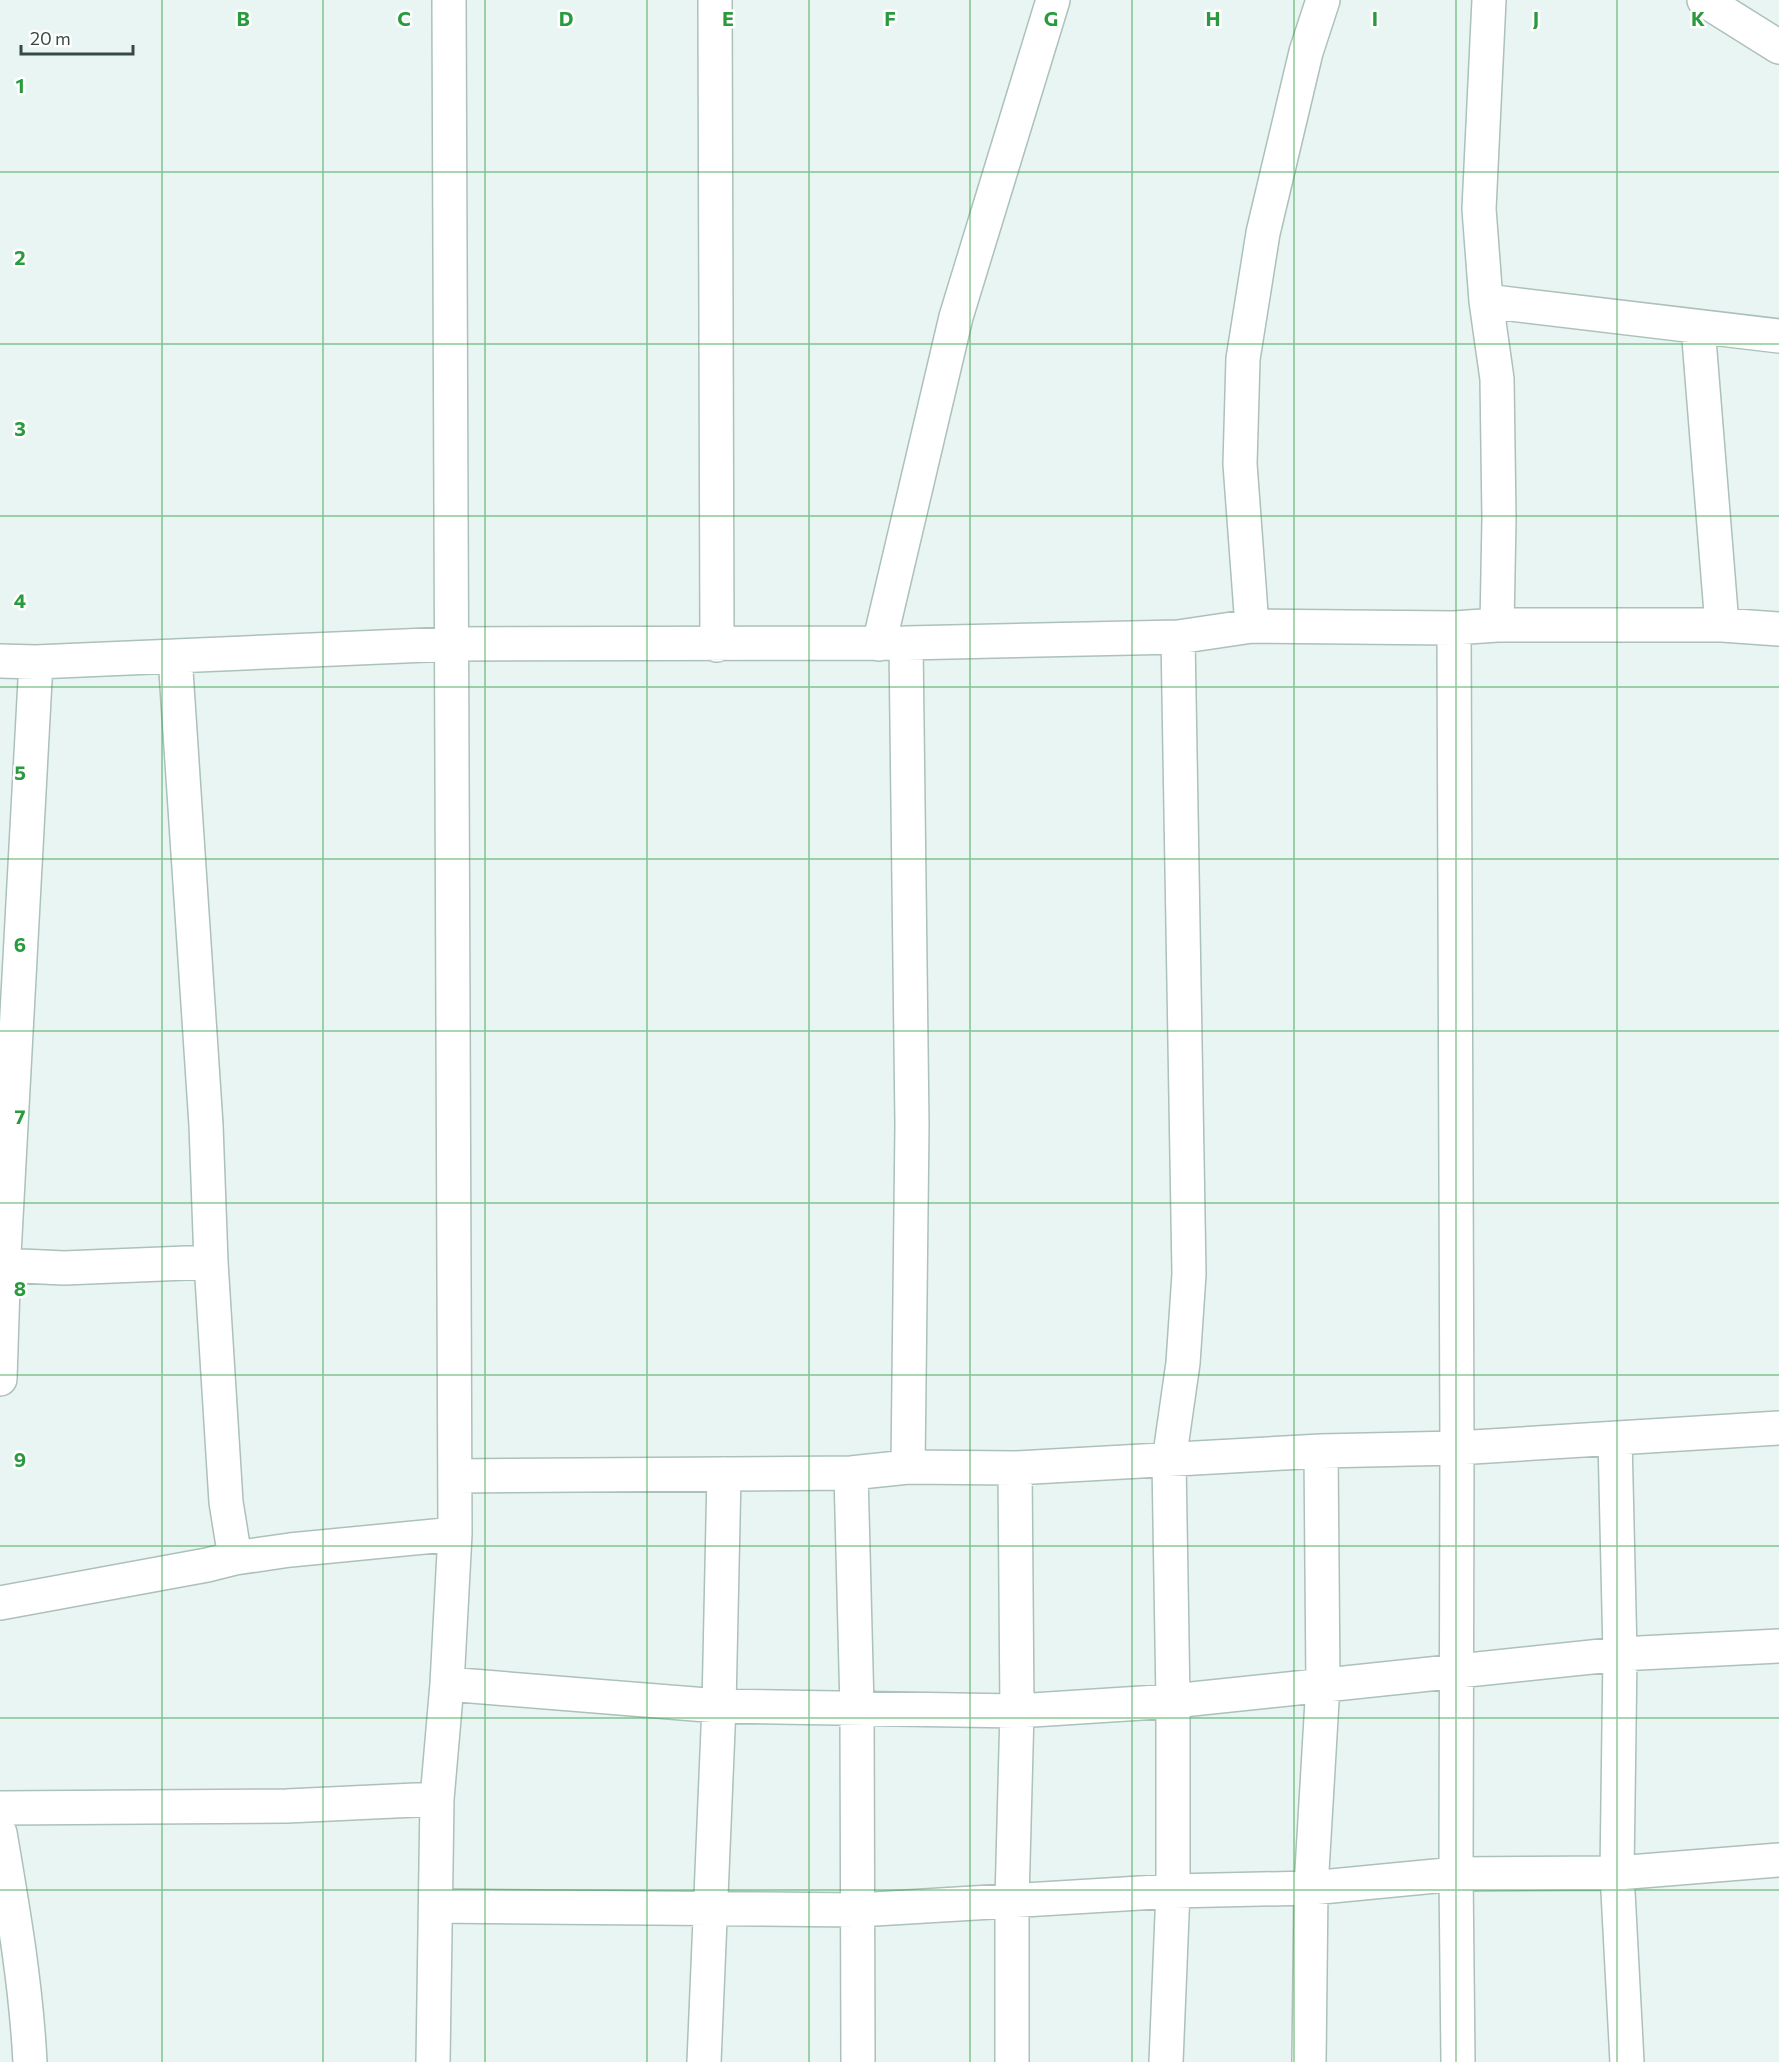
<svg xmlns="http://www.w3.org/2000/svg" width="1779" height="2062" font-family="Commissioner,sans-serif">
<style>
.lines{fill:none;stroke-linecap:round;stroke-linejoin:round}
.street-casing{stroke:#abc1ba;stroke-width:36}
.street{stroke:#fff;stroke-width:33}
.grid{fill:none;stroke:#299b3e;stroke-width:1.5;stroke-opacity:0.55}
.grid-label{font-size:20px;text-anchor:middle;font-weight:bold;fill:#299b3e;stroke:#fff;stroke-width:5;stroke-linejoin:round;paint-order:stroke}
</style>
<rect width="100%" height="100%" fill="#e9f5f2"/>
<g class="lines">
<!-- street casing -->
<g class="street-casing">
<path id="street" d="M715,0L717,645
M1489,0L1479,209L1486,301L1497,379L1499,519L1497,625
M1704,0L1779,47
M1486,301L1779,336
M1698,327L1722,625
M1252,626L1240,464L1243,359L1263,233L1306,52L1323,0
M1454,628L1457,1448L1456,1874L1458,2062
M906,643L912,1125L908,1467
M879,644L956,317L1053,0
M175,656L206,1125L211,1262L226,1502L235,1558L290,1550L455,1534
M0,661L36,662L450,644L906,643L1178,637L1252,626L1454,628L1497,625H1722L1779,629
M0,1265L64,1268L211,1262
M0,1379L4,1255L36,662
M1615,1439L1620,1654L1617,1873L1627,2062
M851,1473L857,1708L858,2062
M455,1476L851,1473L908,1467L1015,1468L1321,1451L1457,1448L1779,1428
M0,1603L207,1565L235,1558
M447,1684L719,1706L1017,1711L1173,1701L1620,1654L1779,1646
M0,1808L287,1806L437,1799
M0,1833C13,1909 26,1984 30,2062
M436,1906L858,1910L1173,1891L1311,1888L1456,1874L1617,1873L1779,1860
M433,2062L437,1799L447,1684L455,1534L449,0
M704,2062L719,1706L724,1474
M1012,2062V1900L1017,1711L1015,1468
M1166,2062L1173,1891V1701L1169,1461L1183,1363L1189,1274L1178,637
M1309,2062L1311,1888L1323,1684L1321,1451"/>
</g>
<!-- street -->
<use href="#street" class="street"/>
</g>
<!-- grid -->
<path class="grid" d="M162,0V2062M323,0V2062M485,0V2062M647,0V2062M809,0V2062M970,0V2062M1132,0V2062M1294,0V2062M1456,0V2062M1617,0V2062M0,172H1779M0,344H1779M0,516H1779M0,687H1779M0,859H1779M0,1031H1779M0,1203H1779M0,1375H1779M0,1546H1779M0,1718H1779M0,1890H1779"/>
<g class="grid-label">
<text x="243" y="26">B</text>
<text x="404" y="26">C</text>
<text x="566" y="26">D</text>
<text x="728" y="26">E</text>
<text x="890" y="26">F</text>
<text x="1051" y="26">G</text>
<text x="1213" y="26">H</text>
<text x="1375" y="26">I</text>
<text x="1536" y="26">J</text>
<text x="1698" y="26">K</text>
<text x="20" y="93">1</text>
<text x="20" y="265">2</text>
<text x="20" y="436">3</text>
<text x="20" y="608">4</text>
<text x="20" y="780">5</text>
<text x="20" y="952">6</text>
<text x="20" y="1124">7</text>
<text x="20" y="1296">8</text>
<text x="20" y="1467">9</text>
</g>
<!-- scale -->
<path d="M21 45v9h112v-9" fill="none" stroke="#374a42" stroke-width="3"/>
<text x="30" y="45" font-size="18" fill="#374a42" stroke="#ffffff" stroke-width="4.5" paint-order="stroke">20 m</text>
</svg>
